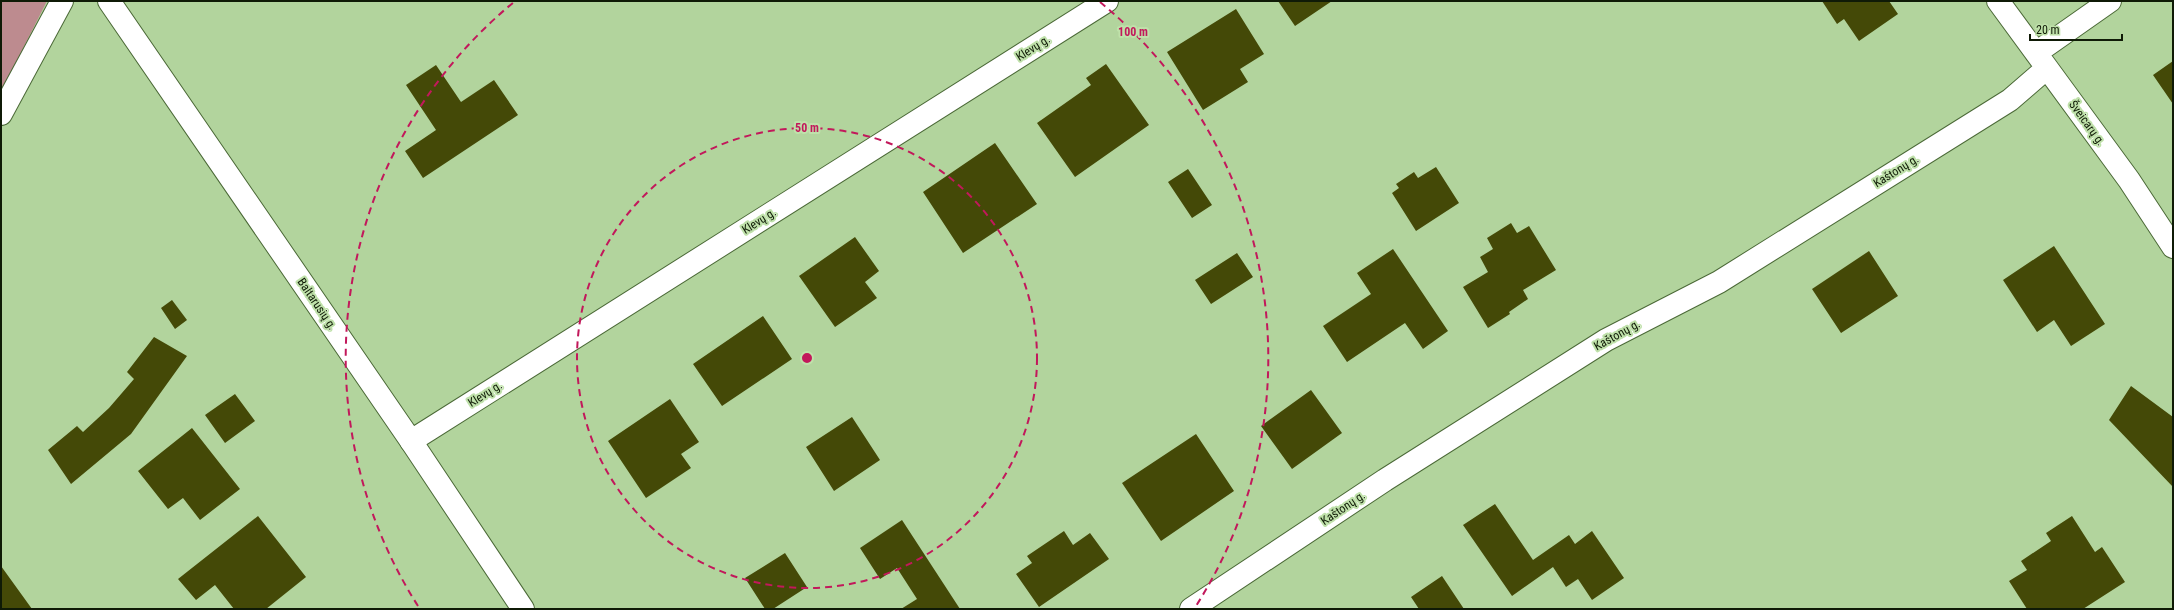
<svg xmlns="http://www.w3.org/2000/svg" width="2174" height="610" font-family="'Roboto Condensed',sans-serif">
<style>
.green{fill:#bd8b8f}
.building{fill:#444907}
.lines{fill:none;stroke-linecap:round;stroke-linejoin:round}
.minor-casing{stroke:#4b6937;stroke-width:24}
.secondary-casing{stroke:#4b6937;stroke-width:24}
.minor{stroke:#fff;stroke-width:22}
.secondary{stroke:#fff;stroke-width:22}
.ring{fill:none;stroke:#c2185b;stroke-width:2;stroke-dasharray:7 5}
.labels{text-anchor:middle;stroke-width:4;stroke-linejoin:round;paint-order:stroke}
.street-label{font-size:12px;fill:#0f1a06;stroke:#bfe1aa}
.centre{fill:#c2185b;stroke:#bfe1aa;stroke-width:2}
.ring-label{font-size:12px;text-anchor:middle;font-weight:bold;fill:#c2185b;stroke:#bfe1aa;stroke-width:4;stroke-linejoin:round;paint-order:stroke}
</style>
<rect width="100%" height="100%" fill="#b2d49d"/>
<!-- green -->
<path class="green" d="M1,1H47L1,92Z"/>
<!-- building -->
<path class="building" d="M1278,1H1332L1295,26Z
M1822,1H1889L1898,14L1859,41L1844,19L1837,24Z
M1236,9L1264,54L1240,69L1248,82L1203,110L1167,52Z
M2173,61V104L2153,75Z
M1106,64L1149,125L1075,177L1037,123L1091,85L1086,78Z
M436,65L461,102L494,80L518,115L423,178L405,151L436,130L406,85Z
M995,143L1037,204L963,253L923,192Z
M1436,167L1459,203L1416,231L1392,193L1399,188L1396,184L1414,172L1418,178Z
M1188,169L1212,205L1192,218L1168,182Z
M1511,223L1517,233L1529,226L1556,270L1523,290L1528,299L1509,312L1510,314L1488,328L1463,287L1488,272L1480,257L1493,249L1487,238Z
M855,237L879,271L865,282L877,298L835,327L799,276Z
M2054,246L2105,324L2071,346L2054,320L2037,332L2003,280Z
M1393,249L1448,331L1423,349L1405,323L1347,362L1323,326L1371,294L1357,273Z
M1869,251L1898,296L1841,333L1812,289Z
M1237,253L1253,277L1211,304L1195,280Z
M172,300L187,320L175,329L161,308Z
M763,316L792,359L722,406L693,364Z
M154,337L187,356L131,434L71,484L48,450L77,426L83,432L109,408L134,379L127,372Z
M2131,386L2173,417V487L2109,420Z
M1311,390L1342,433L1292,469L1261,426Z
M235,394L255,421L225,443L205,415Z
M670,399L699,442L681,454L691,468L646,498L608,441Z
M852,417L880,460L834,491L806,447Z
M192,428L240,489L200,520L183,498L168,509L138,471Z
M1196,434L1234,491L1161,541L1122,483Z
M1495,504L1533,560L1569,535L1575,544L1592,531L1624,578L1592,600L1578,579L1566,587L1553,567L1512,596L1463,525Z
M258,516L306,577L266,609H234L215,585L196,600L178,579Z
M2072,516L2095,552L2102,547L2125,582L2083,609H2027L2009,581L2027,570L2021,561L2051,541L2046,533Z
M902,520L960,609H901L917,599L897,568L880,579L860,548Z
M1064,531L1073,545L1090,533L1109,559L1039,607L1016,574L1032,563L1027,556Z
M785,553L807,587L773,609H765L745,578Z
M1,566L32,609H1Z
M1442,576L1464,609H1419L1411,597Z"/>
<g class="lines">
<!-- minor casing -->
<g class="minor-casing">
<path id="minor" d="M1998,1L2129,180L2173,247
M2036,53L2110,1
M1,114L62,1
M411,441L1107,1
M1191,609L1385,480L1606,340L1719,282L2010,100L2047,68"/>
</g>
<!-- secondary casing -->
<g class="secondary-casing">
<path id="secondary" d="M109,1L411,441L523,609"/>
</g>
<!-- minor -->
<use href="#minor" class="minor"/>
<!-- secondary -->
<use href="#secondary" class="secondary"/>
</g>
<!-- distance rings -->
<g class="ring">
<circle cx="807" cy="358" r="230"/>
<path d="M418 606A461 461 0 0 1 514 2M1100 2A461 461 0 0 1 1196 606"/>
</g>
<g class="labels">
<!-- street labels -->
<g class="street-label">
<text transform="translate(1033 48) rotate(-32)" y="4">Klevų g.</text>
<text transform="translate(2087 123) rotate(54)" y="4">Šveicarų g.</text>
<text transform="translate(1896 171) rotate(-32)" y="4">Kaštonų g.</text>
<text transform="translate(759 221) rotate(-32)" y="4">Klevų g.</text>
<text transform="translate(317 304) rotate(56)" y="4">Baltarusių g.</text>
<text transform="translate(1617 335) rotate(-29)" y="4">Kaštonų g.</text>
<text transform="translate(485 394) rotate(-32)" y="4">Klevų g.</text>
<text transform="translate(1343 508) rotate(-34)" y="4">Kaštonų g.</text>
</g>
</g>
<circle cx="807" cy="358" r="6" class="centre"/>
<g class="ring-label">
<text x="1133" y="36">100 m</text>
<text x="807" y="132">50 m</text>
</g>
<!-- border -->
<rect width="2174" height="610" fill="none" stroke="#0f1a06" stroke-width="4"/>
<!-- scale -->
<path d="M2030 34v6h92v-6" fill="none" stroke="#0f1a06" stroke-width="2"/>
<text x="2036" y="34" font-size="12" fill="#0f1a06" stroke="#bfe1aa" stroke-width="3" paint-order="stroke">20 m</text>
</svg>
